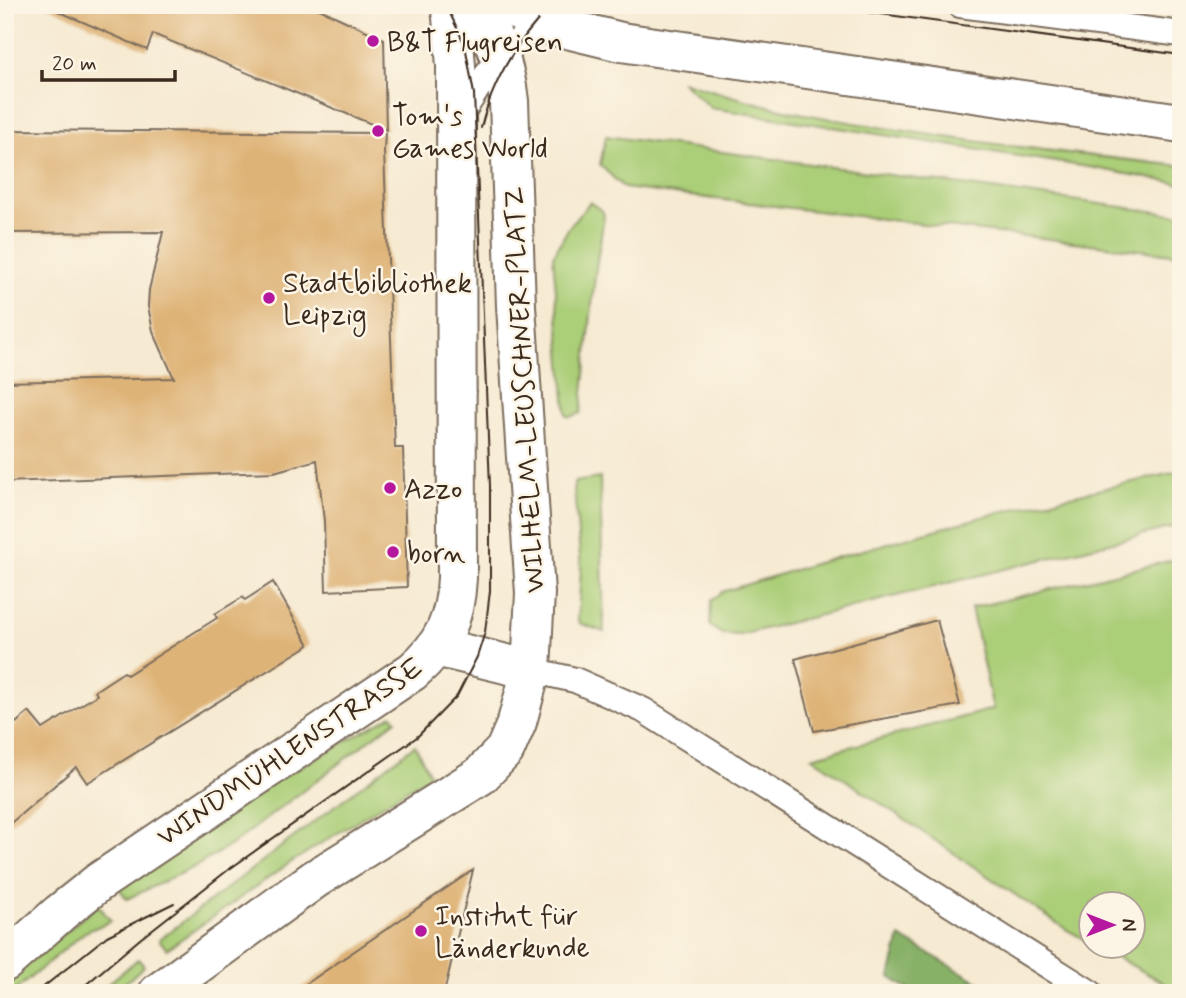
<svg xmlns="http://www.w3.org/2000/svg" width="1186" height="998" font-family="Mynerve,sans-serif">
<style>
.green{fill:#abce78;stroke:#737c4b;stroke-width:2}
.forest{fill:#88b168;stroke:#626e43;stroke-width:2}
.building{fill:#deb377}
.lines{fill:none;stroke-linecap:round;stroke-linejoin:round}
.lane-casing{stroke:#7c6d5d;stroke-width:28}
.secondary-casing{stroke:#7c6d5d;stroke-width:42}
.lane{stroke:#fff;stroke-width:24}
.secondary{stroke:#fff;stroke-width:38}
.tram{stroke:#3b2a1e;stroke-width:2}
.poi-dot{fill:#b5179e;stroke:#fcf5e5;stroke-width:2.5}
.labels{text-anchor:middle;stroke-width:5;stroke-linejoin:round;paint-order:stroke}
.poi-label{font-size:28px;fill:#3b2a1e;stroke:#fcf5e5;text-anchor:start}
.street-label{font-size:28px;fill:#3b2a1e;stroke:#fcf5e5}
</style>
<rect width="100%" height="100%" fill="#fcf5e5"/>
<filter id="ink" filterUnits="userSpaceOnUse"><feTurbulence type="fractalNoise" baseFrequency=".0143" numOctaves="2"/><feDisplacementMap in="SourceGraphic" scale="14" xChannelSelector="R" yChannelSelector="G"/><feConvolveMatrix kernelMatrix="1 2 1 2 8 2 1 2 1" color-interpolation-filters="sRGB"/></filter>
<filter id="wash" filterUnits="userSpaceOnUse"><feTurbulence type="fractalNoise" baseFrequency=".00686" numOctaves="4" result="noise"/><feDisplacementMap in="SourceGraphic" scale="28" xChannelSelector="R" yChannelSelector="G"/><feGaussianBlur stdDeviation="1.57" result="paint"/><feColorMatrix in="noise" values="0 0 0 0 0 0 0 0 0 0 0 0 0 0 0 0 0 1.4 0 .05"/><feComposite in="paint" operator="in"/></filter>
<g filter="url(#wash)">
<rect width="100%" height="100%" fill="#f6ead2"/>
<!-- green -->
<path class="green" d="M681,81C724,94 766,107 810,115C933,138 1057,152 1181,166V184L1094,168L711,108Z
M606,136L1181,215V255L624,188L600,165Z
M590,202L603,212L604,216L595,275L581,413L570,417L567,416L566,411L553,256L569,227Z
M1181,471V525L740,635L722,634L710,626L711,601L722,592L827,560L1000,512Z
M600,478L604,632L579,623L578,620L581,568L574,487V482Z
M1181,558V992L1096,946H1134V904H1092L1091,943L1067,930L812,757L993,709L971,608Z
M392,715L396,720L237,841L198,865L127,899L118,887L274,782Z
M415,745L430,775L290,863L167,949L159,940Z
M98,905L111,921L85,932L12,993H5V982Z
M138,959L144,966C128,980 119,993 97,993Z"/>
<!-- forest -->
<path class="forest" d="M900,937L998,993H914L890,977Z"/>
<g id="blocks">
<!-- building -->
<path class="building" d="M44,5H311L384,39L386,130L153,34L147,50Z
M5,130L385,133L384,151L395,448H403L407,587L326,591L324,521L317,460L274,472L5,482V382L174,378L153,331L148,306L149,290L163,232L5,233Z
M273,582L309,645L87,783L76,767L5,828V732L29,712L43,729L97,695L95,691L110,681L124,672L127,675L217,618L215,614L243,597L245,600Z
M937,620L960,705L814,731L795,659Z
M473,870L444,993H293Z"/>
</g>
</g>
<g filter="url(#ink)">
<use href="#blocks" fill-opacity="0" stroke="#7c6d5d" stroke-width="2"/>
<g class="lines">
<!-- lane casing -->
<g class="lane-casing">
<path id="lane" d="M960,5L1181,34
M457,121L492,66L556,5
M531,670L575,680L643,710L1091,993"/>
</g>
<!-- secondary casing -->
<g class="secondary-casing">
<path id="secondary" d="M503,5L551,25L621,42L1181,123
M436,647L531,670
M5,962L60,913L99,882L413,671C444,644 455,619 457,578L456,66L451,5
M158,993L315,879L480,776L505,750L517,722L531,670L535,593L516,306L509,101C505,65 494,37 477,5"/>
</g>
<!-- lane -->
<use href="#lane" class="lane"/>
<!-- secondary -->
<use href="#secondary" class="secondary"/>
<!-- tram -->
<path class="tram" d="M815,5L1181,55
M481,128C491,87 510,52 538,20
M36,993L107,936L174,903
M76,993L140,939L228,870L417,737L457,696L477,657L485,632L490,591V486L474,94L465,45L446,5"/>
</g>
</g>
<!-- markers -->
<g class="poi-dot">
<circle cx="373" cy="41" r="7"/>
<circle cx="378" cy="131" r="7"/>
<circle cx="269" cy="298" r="7"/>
<circle cx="390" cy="488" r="7"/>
<circle cx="393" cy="552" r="7"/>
<circle cx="421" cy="931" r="7"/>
</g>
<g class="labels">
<!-- poi labels -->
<g class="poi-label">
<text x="387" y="51">B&amp;T Flugreisen</text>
<text x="392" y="125">Tom's<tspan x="392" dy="32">Games World</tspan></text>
<text x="283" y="292">Stadtbibliothek<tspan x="283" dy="32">Leipzig</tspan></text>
<text x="404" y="498">Azzo</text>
<text x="407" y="562">born</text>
<text x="435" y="925">Institut für<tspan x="435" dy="32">Länderkunde</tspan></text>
</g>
<!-- street labels -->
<g class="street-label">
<text transform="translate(523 390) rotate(-93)" y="10">WILHELM-LEUSCHNER-PLATZ</text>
<text transform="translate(289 751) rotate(-34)" y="10">WINDMÜHLENSTRASSE</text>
</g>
</g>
<!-- margin -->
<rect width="1186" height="998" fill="none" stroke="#fcf5e5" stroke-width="28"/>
<!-- north arrow -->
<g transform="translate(1112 925) rotate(90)"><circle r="33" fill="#fcf5e5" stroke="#afa495" stroke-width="2"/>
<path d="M0-5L12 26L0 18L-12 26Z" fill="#b5179e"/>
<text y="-10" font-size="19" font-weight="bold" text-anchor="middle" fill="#3b2a1e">N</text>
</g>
<!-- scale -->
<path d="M42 70v10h133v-10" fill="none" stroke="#3b2a1e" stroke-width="3.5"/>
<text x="52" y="70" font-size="21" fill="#3b2a1e" stroke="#fcf5e5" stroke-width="5" paint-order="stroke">20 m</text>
</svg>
